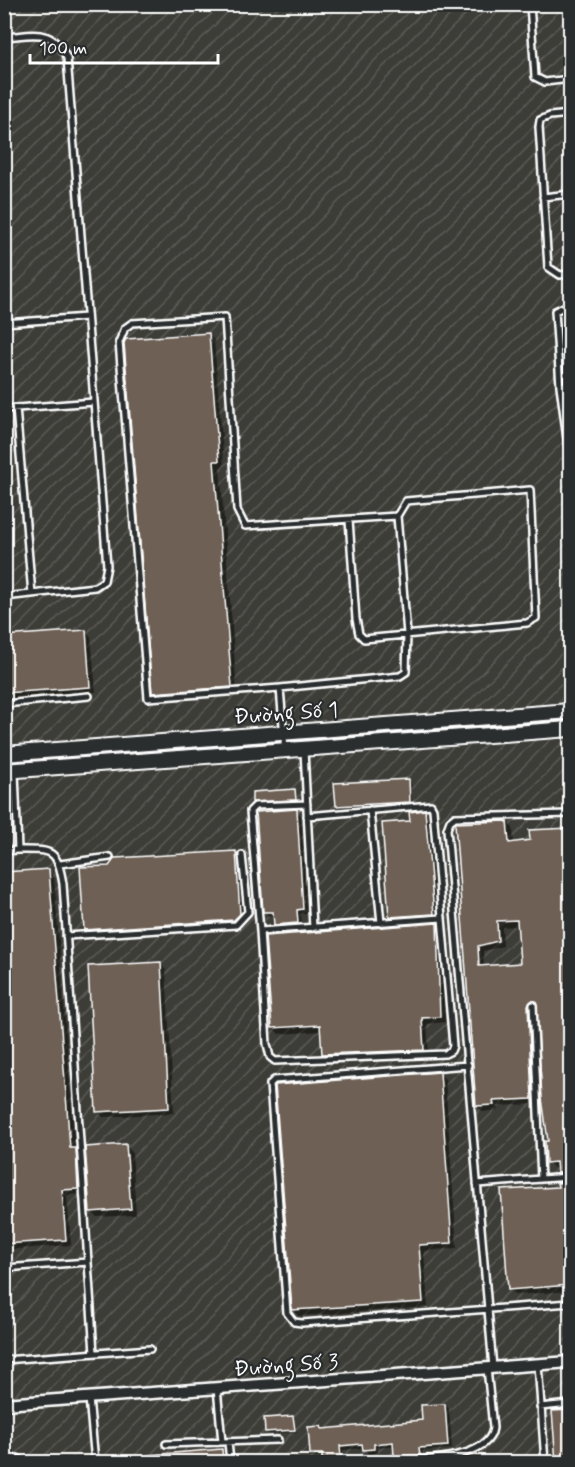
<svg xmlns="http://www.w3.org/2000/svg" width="575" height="1467" font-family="Mynerve,sans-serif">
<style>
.industrial{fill:url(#industrial-furrows)}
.shadow{fill:#0007;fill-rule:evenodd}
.building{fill:#6e6154;stroke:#fff;stroke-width:1.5;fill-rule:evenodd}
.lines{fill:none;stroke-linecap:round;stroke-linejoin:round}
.service-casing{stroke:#fff;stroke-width:10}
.minor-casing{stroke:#fff;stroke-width:15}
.tertiary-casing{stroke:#fff;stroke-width:18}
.service{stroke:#2a2d2e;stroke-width:5}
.minor{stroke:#2a2d2e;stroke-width:10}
.tertiary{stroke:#2a2d2e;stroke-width:14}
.labels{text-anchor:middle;stroke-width:4.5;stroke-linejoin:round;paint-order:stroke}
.street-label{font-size:22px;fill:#fff;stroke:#2a2d2e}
</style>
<defs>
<pattern id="industrial-furrows" width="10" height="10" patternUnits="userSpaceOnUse" patternTransform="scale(1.5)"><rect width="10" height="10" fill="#3e3d39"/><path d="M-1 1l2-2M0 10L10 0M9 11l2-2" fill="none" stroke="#5b5a57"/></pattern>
</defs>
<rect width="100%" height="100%" fill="#2a2d2e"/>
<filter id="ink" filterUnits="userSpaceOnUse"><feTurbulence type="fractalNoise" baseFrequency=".0167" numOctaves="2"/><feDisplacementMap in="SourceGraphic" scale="12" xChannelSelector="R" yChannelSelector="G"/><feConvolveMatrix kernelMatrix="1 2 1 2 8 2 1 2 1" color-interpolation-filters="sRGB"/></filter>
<g filter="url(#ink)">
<!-- industrial -->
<path class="industrial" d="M4,5H570V1462H5Z"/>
<!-- shadow -->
<path class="shadow" d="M209,335L214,340L224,466L220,467L237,692L160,698L154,692Z
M85,632L91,637L96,692L4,699V637Z
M408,780L411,783L412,804L340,808L337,806Z
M295,791L298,802L256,804L254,801Z
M296,811L301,816L307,914H301L302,928L281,930L275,924V916L270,917L265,912Z
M425,812L431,818L439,919L396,922L390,916L411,822Z
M507,822L513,828L514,844L532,842L531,832L570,830V1178H564L558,1172V1168H554L548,1162L550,1142L539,1005L533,1011L537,1104L498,1106L499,1110L483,1112L477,1106L456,825ZM519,926L522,965L484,967L483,951L503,946L502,927Z
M235,852L241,858L245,920L240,926L91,935L85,929Z
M48,871L54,877L75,1149L81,1155L83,1194L67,1195L71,1245L4,1250V874Z
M436,925L442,931L445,1022L427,1024L429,1055L329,1059L324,1054L322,1031L279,1034L273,1028Z
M160,964L166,970L174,1113L103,1117L97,1111Z
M439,1074L445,1079L457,1248L424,1251L428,1307L299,1316L293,1310Z
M126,1146L132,1152L136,1215L97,1217L91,1211Z
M570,1183V1291L515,1295L509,1289L559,1184Z
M445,1405L449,1409L452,1449L423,1451V1459L400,1460L396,1456L395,1446L377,1447L378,1453L368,1454L364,1448L343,1450L344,1462H327L324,1457L316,1458L312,1454L321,1428L324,1431L424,1421Z
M570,1411V1462H557L553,1413Z
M293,1417L297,1432L269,1434L267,1431Z
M222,1451L227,1456L228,1462H167L166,1455Z
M287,1459L291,1462H240Z"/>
<!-- building -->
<path class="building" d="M209,333L219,461H214L232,687L152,693L124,343L126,339Z
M86,630L90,687L4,693V636Z
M409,779L410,802L336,806L334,783Z
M295,789L296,800L252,802V792Z
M297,809L303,909L297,910L298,923L274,925L273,912H263L256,812Z
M425,810L434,914L389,917L382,823L410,821L409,812Z
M507,821L509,843L530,840L529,830L570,828V1172L557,1173L556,1162L546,1163L545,1141H548L542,1098L536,1001H531L528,1005L532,1099L493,1101L494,1105L476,1106L455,823ZM517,920L520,963L479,966L478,946L498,941L497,921Z
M236,851L240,914L234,920L84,930L80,867L109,866L115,858Z
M49,869L70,1148H76L78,1189L62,1190L66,1240L4,1244V872Z
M437,923L440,1017L422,1018L424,1050L322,1054L320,1025L272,1028L265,936Z
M161,962L169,1108L96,1112L88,966Z
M440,1072L452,1243L419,1245L423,1302L292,1310L275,1085Z
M126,1144L131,1209L90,1212L85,1147Z
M570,1182V1285L508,1290L501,1190L558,1187L557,1183Z
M445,1404L448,1446L419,1448L420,1455L394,1456L393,1442L374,1444V1449L363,1450L362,1444L340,1446L341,1458L322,1459V1454H310L308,1427L321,1426L322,1429L422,1420L421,1405Z
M570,1410V1462H556L552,1411Z
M293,1416L295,1430L265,1432L264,1418Z
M222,1449L223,1462H149V1455Z"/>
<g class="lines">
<!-- service casing -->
<g class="service-casing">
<path id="service" d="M530,4L535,77L545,82L570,79
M4,37C35,35 51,27 67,58L107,566L104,581L95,587L4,597
M570,114L550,116L540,120L539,127L548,267L560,275L570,274
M543,197L570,194
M570,304L555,311L560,386L570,461
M4,323L87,317
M560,386L570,385
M16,408L32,594
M4,409L94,402
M280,688L148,698L119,342L125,328L132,323L225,317L237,510L245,526L397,516
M4,704L89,696
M285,750L280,688L400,676L406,672L407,634L397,516L406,501L530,490L536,618L527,623L364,639L359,634L356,619L349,520
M304,750L313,928
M307,804L255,806L250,811L260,931L442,918L433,809L431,805L307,816
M370,810L381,923
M18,850C52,850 57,848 63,884L94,1353
M4,851L18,850L15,772
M60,864L110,857
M260,931L267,1044L270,1057L275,1061L445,1054L451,1051L453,1046L442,918
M66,936L236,925L248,912L242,855
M468,1065L274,1080L270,1084L287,1313L294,1322L302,1323L570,1303
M541,1179L570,1177
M477,1184L541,1179L533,1005
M4,1268L88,1262
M4,1360L150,1349
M538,1364L545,1462
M493,1368L447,829L450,821L455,817L570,814
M217,1388L222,1442
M89,1398L95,1462
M540,1407L570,1404
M228,1442L230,1462
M166,1444L278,1440
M4,1459L17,1458L25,1462
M376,1462C404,1460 489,1464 493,1428L487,1368"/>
</g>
<!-- minor casing -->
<g class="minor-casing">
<path id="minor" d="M4,1404L570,1362"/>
</g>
<!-- tertiary casing -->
<g class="tertiary-casing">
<path id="tertiary" d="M4,754L570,711
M4,771L570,729"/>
</g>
<!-- service -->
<use href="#service" class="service"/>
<!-- minor -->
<use href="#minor" class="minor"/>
<!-- tertiary -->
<use href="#tertiary" class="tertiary"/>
</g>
</g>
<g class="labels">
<!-- street labels -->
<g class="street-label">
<text transform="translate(286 712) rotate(-4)" y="8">Đường Số 1</text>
<text transform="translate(286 1364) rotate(-4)" y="8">Đường Số 3</text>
</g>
</g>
<!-- margin -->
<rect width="575" height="1467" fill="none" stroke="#2a2d2e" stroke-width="24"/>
<rect x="12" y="12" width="551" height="1443" fill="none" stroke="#fff" stroke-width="2" filter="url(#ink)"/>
<!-- scale -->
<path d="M30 54v9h188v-9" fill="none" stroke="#ffffff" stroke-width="3"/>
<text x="39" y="54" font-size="18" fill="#ffffff" stroke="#2a2d2e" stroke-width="4.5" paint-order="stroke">100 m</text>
</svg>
